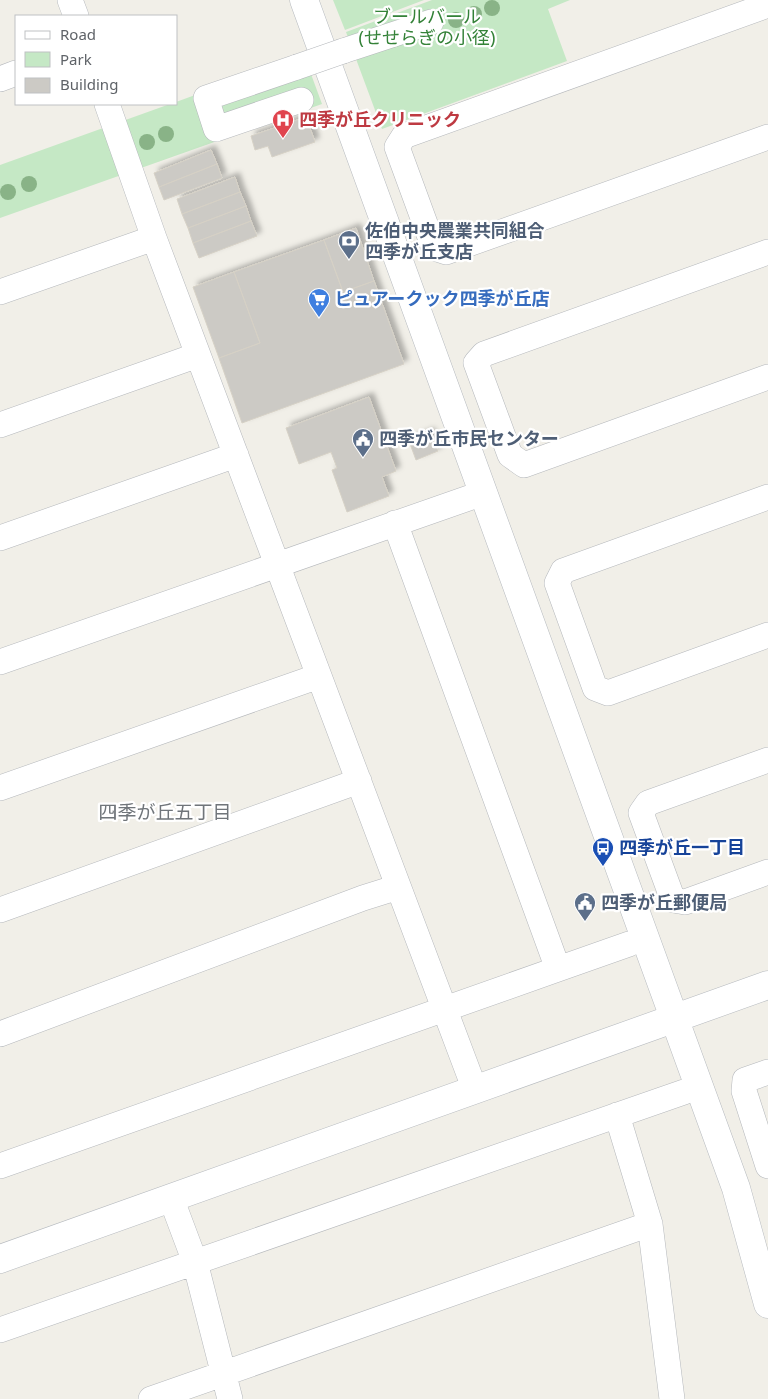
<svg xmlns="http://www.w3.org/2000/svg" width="768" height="1399" font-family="'Noto Sans','Noto Sans JP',sans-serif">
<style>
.green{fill:#c5e8c5}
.building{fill:#cccac5;stroke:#d6d1c6;filter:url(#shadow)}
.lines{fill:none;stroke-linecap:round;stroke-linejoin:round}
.street-casing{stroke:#b5b8bc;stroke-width:26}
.secondary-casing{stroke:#b6babf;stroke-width:29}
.street{stroke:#fff;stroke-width:25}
.secondary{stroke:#fff;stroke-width:28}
.street-bridge-casing{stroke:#b5b8bc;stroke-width:26;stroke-linecap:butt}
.street-bridge{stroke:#fff;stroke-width:25}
.tree{fill:#89b387}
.labels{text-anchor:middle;stroke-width:4.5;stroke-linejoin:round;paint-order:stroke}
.park-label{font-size:18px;fill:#348238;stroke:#fff}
.health-label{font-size:18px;font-weight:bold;fill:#be3a42;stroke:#fff;text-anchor:start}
.service-label{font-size:18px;font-weight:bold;fill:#4e5e75;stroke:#fff;text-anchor:start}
.shop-label{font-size:18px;font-weight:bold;fill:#366cbe;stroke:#fff;text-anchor:start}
.transit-label{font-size:18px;font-weight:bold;fill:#164399;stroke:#fff;text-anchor:start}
.neighbourhood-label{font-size:19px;fill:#70757a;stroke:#fff}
</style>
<defs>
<filter id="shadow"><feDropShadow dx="4.5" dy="-4.5" stdDeviation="2.5" flood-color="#0004"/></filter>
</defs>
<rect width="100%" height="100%" fill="#f1efe8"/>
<!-- green -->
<path class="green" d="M333,0H424L345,30Z
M432,0H570L548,9L567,61L382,129L346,32Z
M304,55L322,104L0,218V165L170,104H176V102Z"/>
<!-- building -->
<path class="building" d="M306,117L315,142L272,157L268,146L255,150L251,136Z
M211,150L217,164L159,187L154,173Z
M217,164L222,178L164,200L159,187Z
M235,177L240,192L182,214L177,199Z
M240,192L246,206L188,228L182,214Z
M246,206L251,221L193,243L188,228Z
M251,221L257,236L199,258L193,243Z
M356,228L374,281L343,292L324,240Z
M324,240L343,292L374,281L404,364L242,423L219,358L260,343L234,272Z
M234,272L260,343L219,358L193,287Z
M369,397L396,471L382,477L389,496L347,512L332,470L337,468L331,452L299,464L286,428Z
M430,432L438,451L416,460L409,441Z"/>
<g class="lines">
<!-- street casing -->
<g class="street-casing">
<path id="street" d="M70,0L76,16
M768,5L404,136L397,147L434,248L446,252L768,137
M343,51L431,22
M297,67L206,98L216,129L301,100
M0,79L16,73
M107,104L154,238L475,1090
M768,252L484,354L476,363L510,455L524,465L768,377
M0,292L154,238
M0,425L198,355
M768,497L563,571L557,583L595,688L608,693L768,635
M0,538L236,455
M0,662L483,493
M768,760L648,803L641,813L673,900L685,902L768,872
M0,788L319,676
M0,910L359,781
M558,969L629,944
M0,1034L363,898L398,887
M768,1072L745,1080L744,1091L768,1166
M617,1115L650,1224L672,1399
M0,1166L558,969L395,523
M171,1198L195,1262L230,1399
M0,1330L684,1092
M151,1399L650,1224"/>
</g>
<!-- secondary casing -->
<g class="secondary-casing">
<path id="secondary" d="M304,0L736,1188L768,1304
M0,1259L768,985"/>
</g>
<!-- street -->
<use href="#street" class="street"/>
<!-- secondary -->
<use href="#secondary" class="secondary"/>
<!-- street-bridge casing -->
<g class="street-bridge-casing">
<path id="street-bridge" d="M297,67L343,51"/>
</g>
<!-- street-bridge -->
<use href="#street-bridge" class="street-bridge"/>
</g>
<!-- trees -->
<g class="tree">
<circle cx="492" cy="8" r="8"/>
<circle cx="474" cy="14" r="8"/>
<circle cx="456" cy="20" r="8"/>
<circle cx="166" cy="134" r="8"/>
<circle cx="147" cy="142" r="8"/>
<circle cx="29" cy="184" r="8"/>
<circle cx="8" cy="192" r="8"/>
</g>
<!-- icons -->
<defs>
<g id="hospital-pin" transform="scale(1.125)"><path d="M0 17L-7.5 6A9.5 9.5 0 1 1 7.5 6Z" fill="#e0444e" stroke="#fff"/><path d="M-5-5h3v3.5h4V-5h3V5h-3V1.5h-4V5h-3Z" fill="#fff"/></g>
<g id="bank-pin" transform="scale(1.125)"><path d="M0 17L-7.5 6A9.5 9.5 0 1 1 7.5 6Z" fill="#5c6f8a" stroke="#fff"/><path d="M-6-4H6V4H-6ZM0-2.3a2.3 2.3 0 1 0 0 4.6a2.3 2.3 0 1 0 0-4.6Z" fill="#fff"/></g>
<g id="supermarket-pin" transform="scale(1.125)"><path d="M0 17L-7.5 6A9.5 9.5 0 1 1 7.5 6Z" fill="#3f7fe0" stroke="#fff"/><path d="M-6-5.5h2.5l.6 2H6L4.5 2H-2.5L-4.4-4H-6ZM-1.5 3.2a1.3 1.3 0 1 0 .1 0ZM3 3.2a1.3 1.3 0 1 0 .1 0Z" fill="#fff"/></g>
<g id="civic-pin" transform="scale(1.125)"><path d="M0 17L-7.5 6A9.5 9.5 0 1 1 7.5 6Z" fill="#5c6f8a" stroke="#fff"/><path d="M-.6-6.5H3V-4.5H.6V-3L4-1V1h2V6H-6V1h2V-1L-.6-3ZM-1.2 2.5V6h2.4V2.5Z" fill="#fff"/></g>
<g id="bus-pin" transform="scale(1.125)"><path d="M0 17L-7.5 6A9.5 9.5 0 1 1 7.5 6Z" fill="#1a4fb4" stroke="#fff"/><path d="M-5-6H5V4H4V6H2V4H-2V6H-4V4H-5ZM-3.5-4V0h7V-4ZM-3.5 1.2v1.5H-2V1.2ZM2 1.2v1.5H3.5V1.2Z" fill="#fff"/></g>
</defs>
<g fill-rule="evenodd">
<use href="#hospital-pin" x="283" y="120"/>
<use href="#bank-pin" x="349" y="241"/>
<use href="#supermarket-pin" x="319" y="299"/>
<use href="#civic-pin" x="363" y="439"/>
<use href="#bus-pin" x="603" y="848"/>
<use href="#civic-pin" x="585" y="903"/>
</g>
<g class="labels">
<!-- park labels -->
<g class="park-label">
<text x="427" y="23">ブールバール<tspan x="427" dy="21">(せせらぎの小径)</tspan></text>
</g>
<!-- health labels -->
<g class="health-label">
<text x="299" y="126">四季が丘クリニック</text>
</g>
<!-- service labels -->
<g class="service-label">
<text x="365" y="237">佐伯中央農業共同組合<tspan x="365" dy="21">四季が丘支店</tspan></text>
<text x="379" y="445">四季が丘市民センター</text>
<text x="601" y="909">四季が丘郵便局</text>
</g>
<!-- shop labels -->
<g class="shop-label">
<text x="335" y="305">ピュアークック四季が丘店</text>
</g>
<!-- transit labels -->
<g class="transit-label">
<text x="619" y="854">四季が丘一丁目</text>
</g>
<!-- neighbourhood labels -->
<g class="neighbourhood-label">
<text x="165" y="819">四季が丘五丁目</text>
</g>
</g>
<!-- legend -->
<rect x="15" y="15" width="162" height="90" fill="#ffffff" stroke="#bfc1c3"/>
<rect x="25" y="31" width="25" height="8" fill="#ffffff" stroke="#bfc1c3"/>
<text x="60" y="40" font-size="15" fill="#5f6368">Road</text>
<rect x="25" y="52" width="25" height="15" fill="#c5e8c5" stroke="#bfc1c3"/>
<text x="60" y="65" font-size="15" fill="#5f6368">Park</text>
<rect x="25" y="78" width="25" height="15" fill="#cccac5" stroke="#bfc1c3"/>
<text x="60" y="90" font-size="15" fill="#5f6368">Building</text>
</svg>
